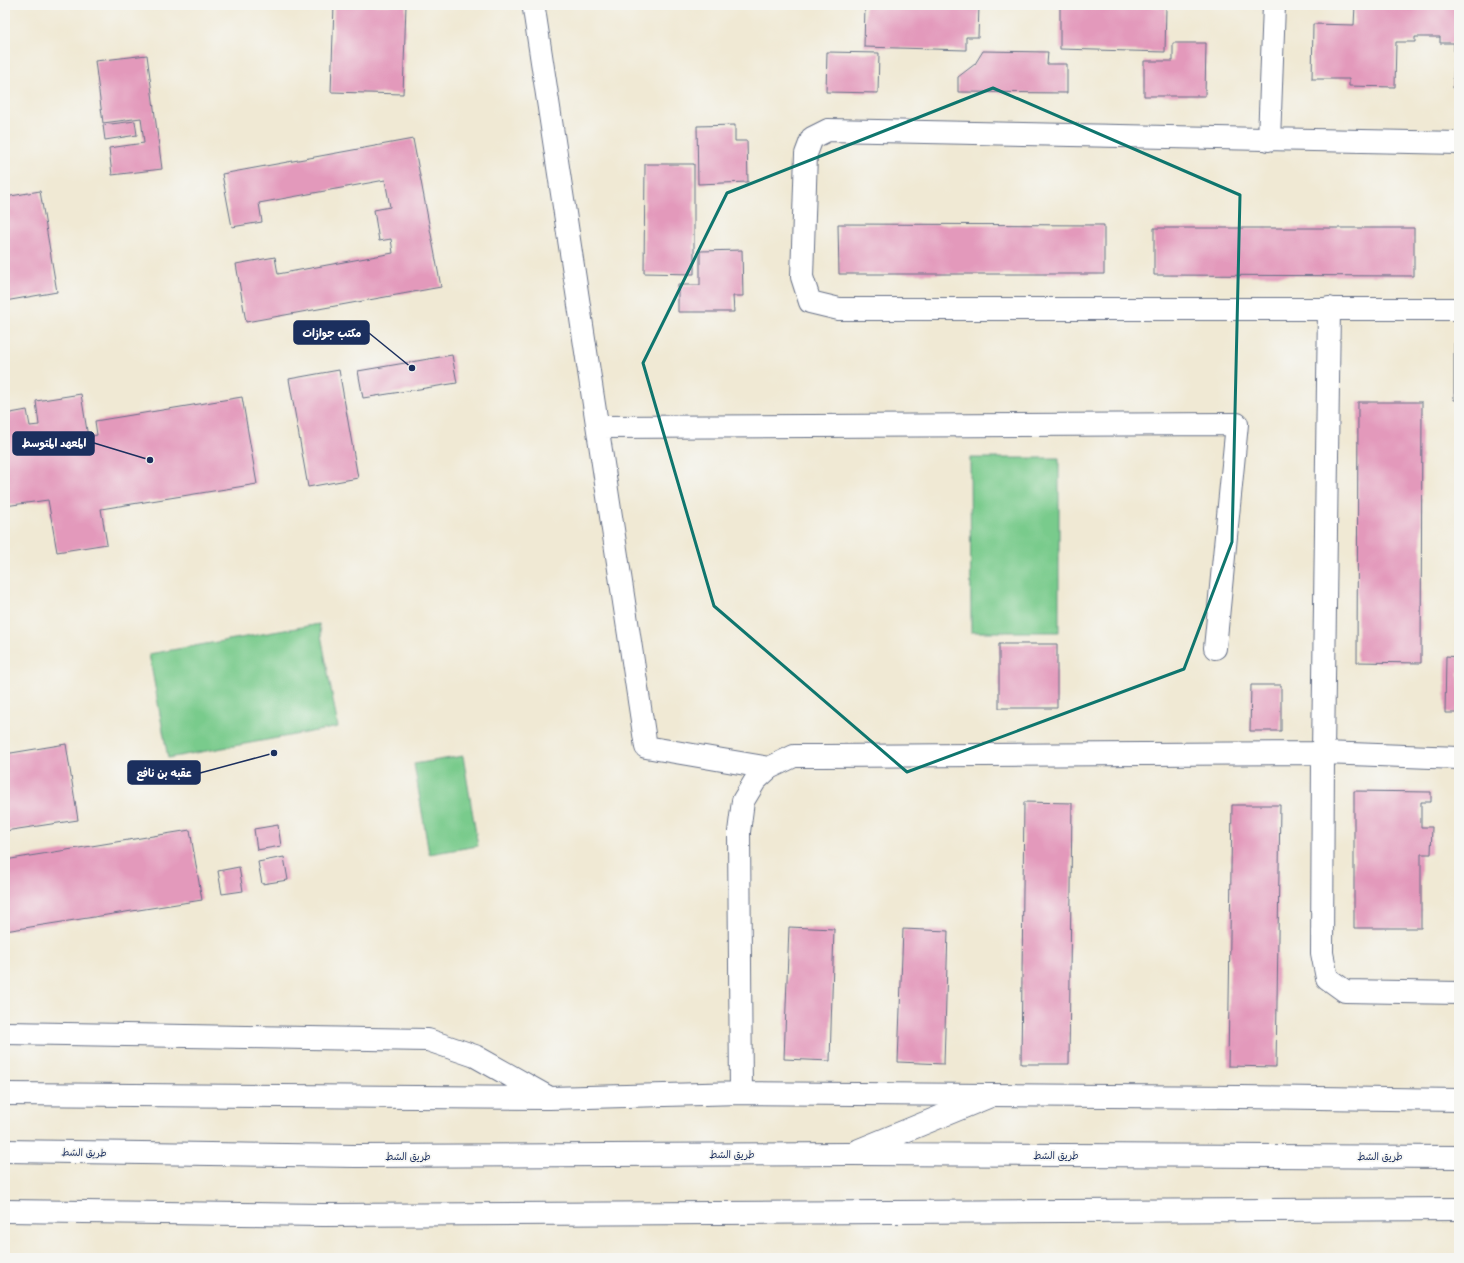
<svg xmlns="http://www.w3.org/2000/svg" width="1464" height="1263" font-family="'Balsamiq Sans','Playpen Sans Arabic',sans-serif">
<style>
.green{fill:#79cb8c;stroke:#4a7d75}
.building{fill:#e399bb}
.lines{fill:none;stroke-linecap:round;stroke-linejoin:round}
.minor-casing{stroke:#667087;stroke-width:24}
.major-casing{stroke:#667087;stroke-width:24}
.minor{stroke:#fff;stroke-width:22}
.major{stroke:#fff;stroke-width:22}
.marked{fill:none;stroke:#0f766e;stroke-width:3;stroke-linejoin:round}
.labels{text-anchor:middle;stroke-width:3.5;stroke-linejoin:round;paint-order:stroke}
.street-label{font-size:10px;fill:#1b2f5e;stroke:#f6f6f2}
.leader{fill:none;stroke:#1b2f5e;stroke-width:1.5}
.callout-dot{fill:#1b2f5e;stroke:#f6f6f2;stroke-width:1.5}
.callout{fill:#1b2f5e;stroke:#1b2f5e;stroke-width:1.5}
.callout-label{font-size:11px;text-anchor:middle;font-weight:bold;fill:#fff}
</style>
<rect width="100%" height="100%" fill="#f6f6f2"/>
<filter id="ink" filterUnits="userSpaceOnUse"><feTurbulence type="fractalNoise" baseFrequency=".025" numOctaves="2"/><feDisplacementMap in="SourceGraphic" scale="8" xChannelSelector="R" yChannelSelector="G"/><feConvolveMatrix kernelMatrix="1 2 1 2 8 2 1 2 1" color-interpolation-filters="sRGB"/></filter>
<filter id="wash" filterUnits="userSpaceOnUse"><feTurbulence type="fractalNoise" baseFrequency=".012" numOctaves="4" result="noise"/><feDisplacementMap in="SourceGraphic" scale="16" xChannelSelector="R" yChannelSelector="G"/><feGaussianBlur stdDeviation="0.9" result="paint"/><feColorMatrix in="noise" values="0 0 0 0 0 0 0 0 0 0 0 0 0 0 0 0 0 1.4 0 .05"/><feComposite in="paint" operator="in"/></filter>
<g filter="url(#wash)">
<rect width="100%" height="100%" fill="#f0e9d4"/>
<!-- green -->
<path class="green" d="M970,458H1059V632H971Z
M319,624L338,727L168,758L149,654Z
M463,756L478,846L429,854L414,764Z"/>
<g id="blocks">
<!-- building -->
<path class="building" d="M334,5H406L403,94L331,92Z
M865,5H979L978,37H966V50L864,47Z
M1060,5L1166,7L1165,52L1060,49Z
M1355,5H1459V88H1453L1454,43H1440V37H1415V42H1396L1395,87L1349,86V79H1312L1313,24L1354,25Z
M1173,43H1206L1205,96H1144V61H1173Z
M983,51L1048,52L1047,64H1067V93L958,92V77L975,64Z
M827,52L879,53L878,93L826,92Z
M147,55L162,169L112,175L109,148L144,143L141,118L103,123L95,61Z
M135,121L137,135L105,140L103,125Z
M735,125V141H747L748,182L698,184L697,126Z
M413,139L441,287L246,322L236,264L275,257L278,274L393,253L391,239L379,241L374,210L390,207L385,180L259,203L262,222L232,227L222,174Z
M645,164H694V274L644,273Z
M40,191L57,292L5,301V197Z
M838,224L1104,225V274H839Z
M1154,228H1414V276L1154,275Z
M742,250L743,296H733L734,312H678V285H700V251Z
M1454,343H1459V400H1454Z
M452,355L457,383L363,398L358,371Z
M339,370L358,478L308,487L289,379Z
M81,394L88,437L97,435L95,421L242,397L257,484L101,509L107,544L57,552L48,500L5,506V414L27,410L30,426L39,425L36,401Z
M1358,402H1422L1421,663L1357,662Z
M999,644H1057V708H999Z
M1446,656L1459,657V713H1445Z
M1251,685H1281V731H1250Z
M66,744L78,820L5,831V754Z
M1354,791L1431,792V802H1421V827H1432L1431,854H1421V928H1354Z
M1024,802L1072,803L1069,1064H1021Z
M1232,805H1280L1276,1067L1228,1066Z
M278,825L281,846L257,850L254,829Z
M190,830L202,900L5,931V860Z
M284,857L288,880L262,884L258,862Z
M239,867L243,891L222,894L218,871Z
M789,927L834,929L830,1061L784,1059Z
M903,929L948,931L944,1064L898,1062Z"/>
</g>
</g>
<g filter="url(#ink)">
<use href="#blocks" fill-opacity="0" stroke="#667087" stroke-width="1"/>
<g class="lines">
<!-- minor casing -->
<g class="minor-casing">
<path id="minor" d="M534,9L646,747L769,768
M1269,140L1274,5
M1459,143L828,130L812,138L806,154L802,277L810,302L839,309H1459
M1329,308L1323,753L1322,953L1327,978L1345,991L1459,993
M598,427L1237,424L1215,648
M5,1033L428,1040L475,1056L548,1097
M741,1093L739,832L743,801L755,781L769,768L794,756H822L1323,753L1459,758
M5,1094L549,1098L741,1093L1239,1097L1459,1100"/>
</g>
<!-- major casing -->
<g class="major-casing">
<path id="major" d="M859,1150L993,1095
M5,1151L356,1156L850,1154L1459,1157
M5,1211L323,1215L1459,1209"/>
</g>
<!-- minor -->
<use href="#minor" class="minor"/>
<!-- major -->
<use href="#major" class="major"/>
</g>
</g>
<!-- marked area -->
<path class="marked" d="M993,88L1240,195L1232,542L1184,669L907,772L714,606L643,363L727,193Z"/>
<g class="labels">
<!-- street labels -->
<g class="street-label">
<text transform="translate(84 1152) rotate(1)" y="4">طريق الشط</text>
<text x="732" y="1158">طريق الشط</text>
<text x="1056" y="1159">طريق الشط</text>
<text x="408" y="1160">طريق الشط</text>
<text x="1380" y="1160">طريق الشط</text>
</g>
</g>
<!-- callouts -->
<path class="leader" d="M412 368L369 333M150 460L94 443M274 753L200 773"/>
<g class="callout-dot">
<circle cx="412" cy="368" r="4"/>
<circle cx="150" cy="460" r="4"/>
<circle cx="274" cy="753" r="4"/>
</g>
<g class="callout">
<rect x="294" y="321" width="75" height="23" rx="4"/>
<rect x="13" y="432" width="81" height="23" rx="4"/>
<rect x="128" y="761" width="72" height="23" rx="4"/>
</g>
<g class="callout-label">
<text x="332" y="337">مكتب جوازات</text>
<text x="54" y="447">المعهد المتوسط</text>
<text x="164" y="777">عقبه بن نافع</text>
</g>
<!-- margin -->
<rect width="1464" height="1263" fill="none" stroke="#f6f6f2" stroke-width="20"/>
</svg>
